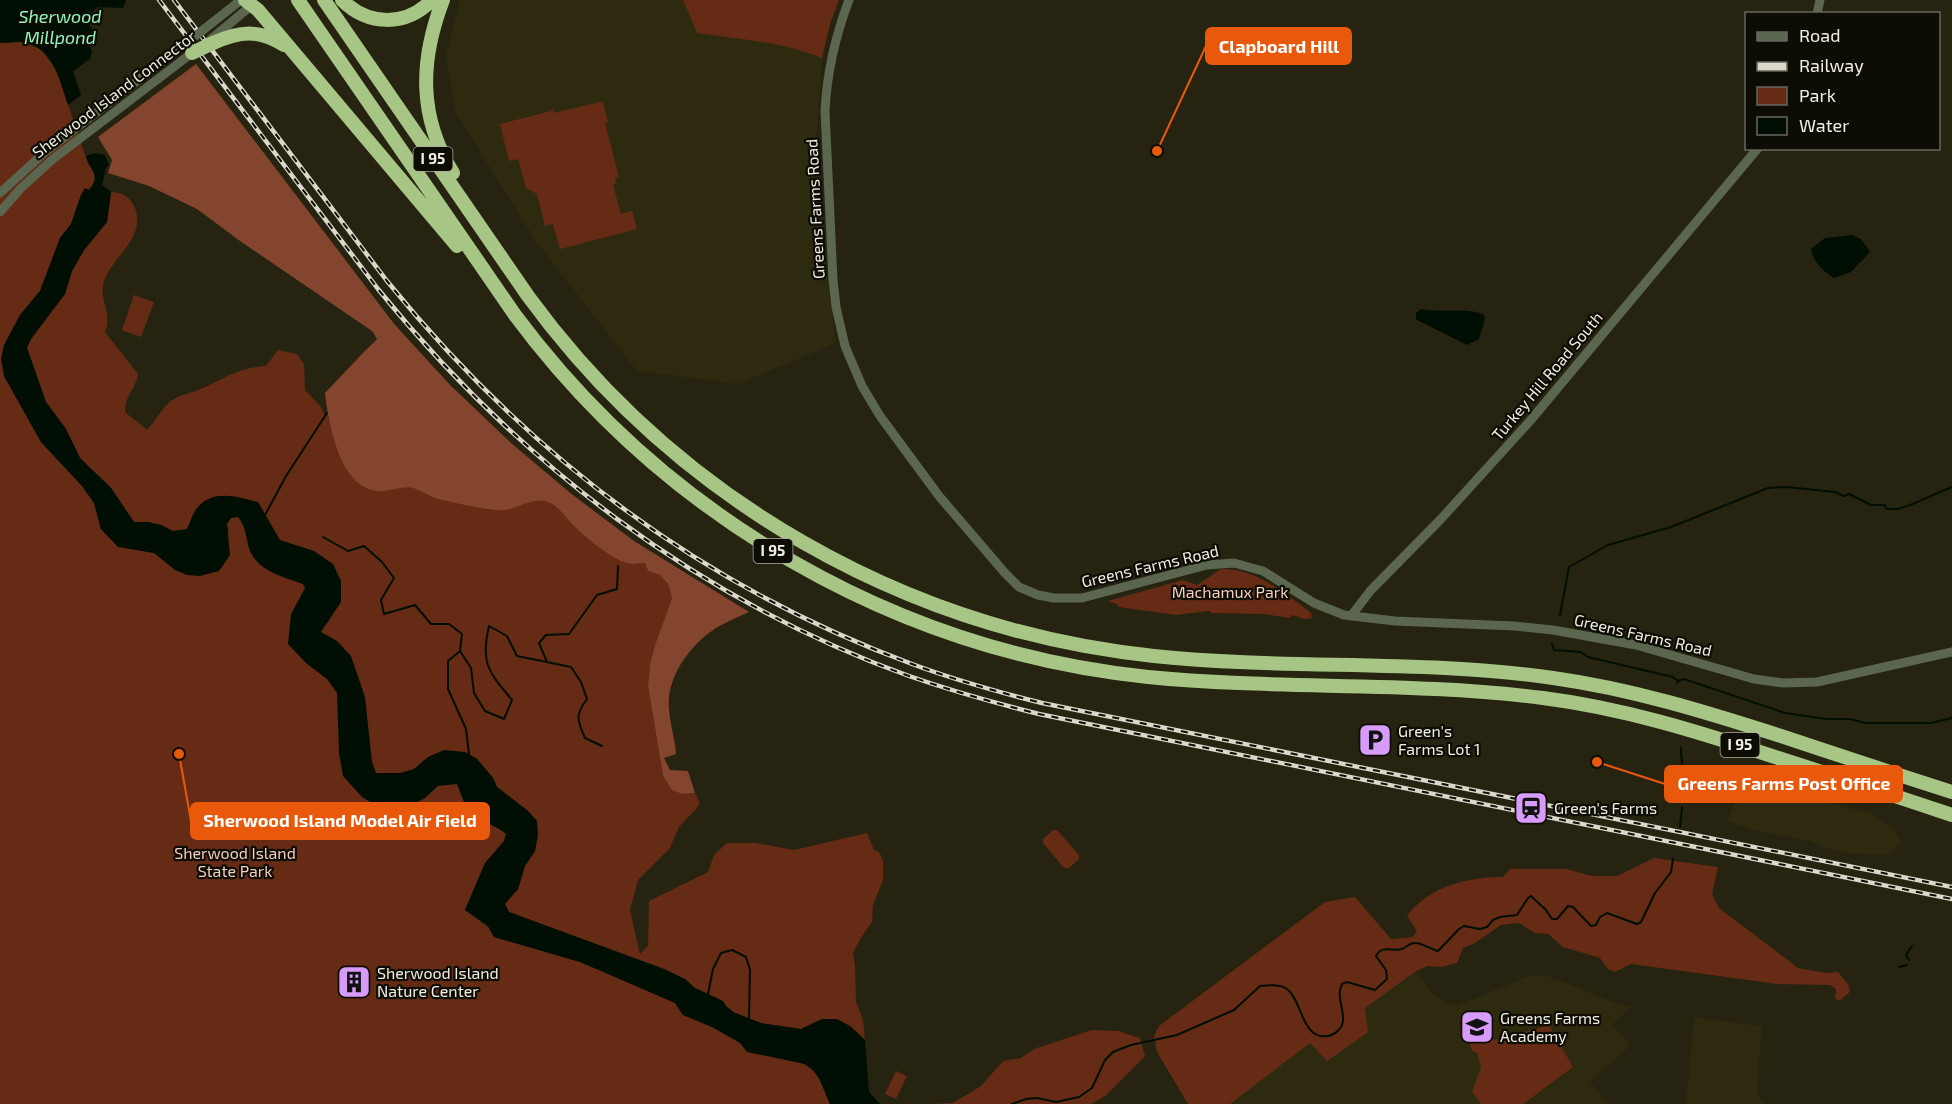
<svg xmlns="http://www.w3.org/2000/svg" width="1952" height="1104" font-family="'Exo 2',sans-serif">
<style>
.built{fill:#2e2a10}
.green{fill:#652b14;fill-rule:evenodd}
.forest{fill:#83452d}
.water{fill:#000e04}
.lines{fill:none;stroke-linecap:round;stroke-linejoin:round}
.stream{stroke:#000e04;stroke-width:2}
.minor{stroke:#5a664d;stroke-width:9}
.highway{stroke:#a7c585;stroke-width:14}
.rail-casing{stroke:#dad8cb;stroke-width:4.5}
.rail{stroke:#0d0c05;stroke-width:2;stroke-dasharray:7;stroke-linecap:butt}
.minor-bridge{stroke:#5a664d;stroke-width:9}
.highway-bridge{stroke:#a7c585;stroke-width:14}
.labels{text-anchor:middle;stroke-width:4.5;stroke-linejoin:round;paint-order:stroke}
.shield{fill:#0d0c05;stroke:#adaba0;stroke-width:1.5}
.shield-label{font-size:15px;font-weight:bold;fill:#f1efe3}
.street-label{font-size:16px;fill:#f1efe3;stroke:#0d0c05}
.park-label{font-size:16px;fill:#f5cdbf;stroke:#0d0c05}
.poi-label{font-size:16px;fill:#f1efe3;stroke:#0d0c05;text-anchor:start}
.water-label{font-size:18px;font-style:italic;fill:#92f5be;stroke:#0d0c05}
.leader{fill:none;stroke:#e8590c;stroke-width:2}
.callout-dot{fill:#e8590c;stroke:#0d0c05;stroke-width:2}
.callout{fill:#e8590c;stroke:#e8590c;stroke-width:2}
.callout-label{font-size:18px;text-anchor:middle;font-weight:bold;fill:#fff}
</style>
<rect width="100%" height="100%" fill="#262310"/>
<!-- built -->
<path class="built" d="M460,0H839L830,24L822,58L816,145L825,260L836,343L739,384L637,371L537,243L456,113L446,56Z
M1742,786L1771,794L1784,791L1797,795L1805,802L1825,801L1872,814L1895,829L1901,842L1888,855L1847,853L1825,848L1810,841L1756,831L1727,821Z
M1400,950L1432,993L1445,1002L1456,1006L1530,976H1548L1621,1005L1632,1006L1612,1025L1631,1045L1590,1082L1608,1104H1188L1157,1052L1155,1041L1177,1035Z
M1694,1017L1762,1026L1757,1093L1765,1104H1686Z"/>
<!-- green -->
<path class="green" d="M683,0H839L830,24L822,58C783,42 738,39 697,33Z
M22,42L41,49L57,71L88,164C100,177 95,187 81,195L71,224L60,238L40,291L20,315L4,376L41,442L82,486L94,503L101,529L107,535L137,550L154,553L160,557L229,532L227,524L231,518L238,517L245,525L248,542L265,516L197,508L187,529L173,531L161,525L148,522H134L111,488L80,458L66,429L46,402L27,348L30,339L65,294L72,271L84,250L107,222L111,192C123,193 129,196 134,206C148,236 113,256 104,281C98,298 113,313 105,332L138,374C135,391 125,394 125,412L147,430C156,421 163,405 174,399C182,394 192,393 201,389C226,378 237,368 266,366L278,350L297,354L304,364L305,390L321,407L325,416L327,413L325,393L365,350L395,325L450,385L511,443L569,492L628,564L646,563L648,571L660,575L668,584L672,598L655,645L650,664L648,686L663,776L682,794L695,793L700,803L696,809L679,827L670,848L638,880L630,910L640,954L648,946L649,901L708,872L714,855L727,843H756L794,850L867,833L874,850L879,852L883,860V880L873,905L872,922L860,939L853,953L855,965L856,1002L863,1020L865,1040L850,1026L822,1019L801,1029L761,1023L736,1013L747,1052C764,1055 801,1058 812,1070C821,1078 825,1093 830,1104H0V43ZM465,752L477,759L493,778L497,787L528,811L535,851L525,866L518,889L505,904L509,912L664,969L685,979L695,988L723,1001L712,1027L683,1015L675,1003L603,971L580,962L494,937L488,927L465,910L485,863L504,841L506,834C500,828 492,826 484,821Z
M600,102H603L608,122L605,123L619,177L615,178L616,184L613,185L621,214L632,211L637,229L560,249L553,224L545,226L537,194L526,188L518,159L509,161L500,124L551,111L553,109L554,113Z
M134,295L154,302L141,337L122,330Z
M1221,569C1255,568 1285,593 1311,613L1312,618L1305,619L1292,615L1290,618L1263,614L1212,613L1209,611L1176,615L1119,607L1117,604L1108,601L1183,580L1197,585Z
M1053,830H1057L1079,855V859L1069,868H1064L1043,843V839Z
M1654,858L1718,867L1712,894L1719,908L1798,968L1826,973L1838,972L1848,984L1850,992L1839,1001L1835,998L1836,989L1830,985L1777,984L1631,964L1615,972L1608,969L1600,958L1563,947L1548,934L1535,933L1519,923L1501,925L1475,943L1463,948L1457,963L1441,967L1428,966L1416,971L1365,1008L1368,1032L1327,1061L1310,1043L1230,1104H1188L1157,1052L1154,1036L1159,1026L1325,902L1355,897L1391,939L1413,937L1417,931L1407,916C1429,886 1468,877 1503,877L1510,869H1566L1592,876H1617Z
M1549,1025L1573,1067L1523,1104H1481L1472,1092L1481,1067L1477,1053L1472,1051L1470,1045L1474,1038H1479L1481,1041L1500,1039Z
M1092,1030L1118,1031L1140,1038L1145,1056L1105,1096L1091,1104H933L952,1103L963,1097L981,1086L1003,1061L1021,1058L1034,1049Z
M896,1071L907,1076L896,1099L885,1094Z"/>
<!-- forest -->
<path class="forest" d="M196,64L395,325L450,385L511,443L569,492L634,541L749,612C738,617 726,622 716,628C690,645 666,677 669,709C670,724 675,739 676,754L664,758L670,770L688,771L695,793L682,794L672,790L663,776L648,686L650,664L655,645L672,598L668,584L660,575L648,571L645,563C640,563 633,565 627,563C611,559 584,536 572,524C564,515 557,504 545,501C532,498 518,508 505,510C495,512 450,502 438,499C429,496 422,491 413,488C405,485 388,492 377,491C339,487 329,423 325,393L377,339L372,331L240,241L197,209L149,186L108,173L112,160L98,137Z"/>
<!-- water -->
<path class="water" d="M0,0H126L123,8L98,7L91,13L89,11L87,12L90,26L93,30C87,37 88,43 92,51L90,59L73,71L81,95L68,105C59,79 54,49 24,42C17,41 8,43 0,43Z
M96,153L105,155L109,165L106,168L102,185L111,192L107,222L84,250L72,271L65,294L31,339L27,348L46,402L66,429L80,458L111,488L134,522H148L161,525L173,531L187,529C190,523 193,512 198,507C214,489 237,497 258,502L280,540L314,551L333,564L341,581V602L321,632L337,641L351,656L365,697L372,762L376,773H400L414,769L428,757L444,750L465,752L477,759L493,778L497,787L528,811L537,821L538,835L535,851L525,866L518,889L505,904L509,912L664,969L685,979L695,988L723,1001L726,1006L735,1013L761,1023L801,1029L822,1019H837L850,1026L865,1040L869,1092L880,1104H830L819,1078L813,1070L805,1064L747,1052L740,1043L712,1027L683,1015L675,1003L580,962L494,937L488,926L465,910L485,863L504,841L506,834C500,828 492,826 485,821L483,828L472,823L457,784L438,786L425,798L408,807L398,808L389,804L372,803L362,797L343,776L339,753L337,693L327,679L307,664L288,644L291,614L305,588L303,584C284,577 256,571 249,548C246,537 246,527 238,517L231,518L227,524L230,555L219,571L200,576L187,575L175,570L154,553L118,547L101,529L94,503L82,486L41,442L4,376L1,359L4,345L20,315L40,291L60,238L71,224L81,195L85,188L89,190C102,174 90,172 86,156Z
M1852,235L1861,239L1870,252L1851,272L1834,278C1824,272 1812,260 1811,249L1825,238Z
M1421,309C1440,313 1469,307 1484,315L1485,319L1479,339L1467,345L1417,320L1416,319V313Z"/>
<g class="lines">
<!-- stream -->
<path class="stream" d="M265,515L286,476L327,413
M323,537L348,551L364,546L382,562L394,578L381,600L384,614L415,605L431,624H449L462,634L460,651
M1560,615L1569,567L1608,545L1671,527L1768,488L1787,487L1835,492L1844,496L1849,494L1871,505H1885L1886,509H1898L1910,505L1952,487
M1552,644L1554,650L1581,652L1588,657L1673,677L1678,681L1677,683
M547,662L571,667L581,682L587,699C575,715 577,720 585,738L602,746
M1678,681L1684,679L1785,713L1827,719H1850L1865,723H1931L1952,718
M1681,748C1681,765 1686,781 1683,797
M469,754L466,729L448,689V661L460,651L471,668L474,693L485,711L504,719L512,700C489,672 480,664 489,626L507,636L517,656L547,662L539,643L546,635L569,634L597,595L617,589L618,566
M1680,827L1682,807
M1909,960L1906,955L1912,946
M1899,967L1907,965
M708,994L713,969L721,953L732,950L746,957L750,970L749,1018
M1012,1104L1026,1099L1037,1098L1056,1102L1079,1097L1092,1088L1105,1060L1113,1052L1131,1045L1177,1035L1234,1010L1260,986C1269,985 1280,984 1287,989C1302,1000 1302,1040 1327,1036C1333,1036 1340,1030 1342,1025C1347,1014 1335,998 1342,984L1347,982L1375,990L1387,979L1386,970L1376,956C1383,944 1391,952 1402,949C1407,947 1409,943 1415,943C1423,943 1430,949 1438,951L1459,929L1464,926L1480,929L1487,927L1493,920L1500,917L1517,915L1528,898L1531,896L1546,910L1552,919H1557L1568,906L1573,907L1591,926L1596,925L1600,917L1607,913L1637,924L1641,922L1655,893L1671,872L1673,859"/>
<!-- minor -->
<path class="minor" d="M849,0C835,37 827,72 825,111L833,280L836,307L845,346L862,386L880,416L939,496L1005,573L1019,587L1038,595L1054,598H1082L1207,565L1234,563L1263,571L1314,603L1344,615L1395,621L1514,626L1553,630L1636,645L1754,679L1783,683L1817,682L1952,652
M1817,14L1820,0
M203,30L241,0
M210,40L252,5
M0,193L44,153L185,44
M0,212L20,189L53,159L192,53
M1351,616L1371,590L1440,520L1530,421L1758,148"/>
<!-- highway -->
<path class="highway" d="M245,0L258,10L457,246
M298,0L515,315C666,518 897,651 1148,677C1279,690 1412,681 1543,698C1622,708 1696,731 1772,756C1832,775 1892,795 1952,815
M324,0L528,296C676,499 905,630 1154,656C1287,670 1421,659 1553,678C1632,689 1706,712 1781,736C1838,755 1895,774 1952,792
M342,0C368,26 406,27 432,0
M443,0C420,60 418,116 453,173
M213,43C240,31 258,29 284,45"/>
<!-- rail casing -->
<g class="rail-casing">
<path id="rail" d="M159,0L378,289C518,462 698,600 909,676C952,691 995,703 1039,714L1952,899
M174,0L387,281C528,455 701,586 912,664C955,680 998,692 1042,703L1952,887"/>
</g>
<!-- rail -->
<use href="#rail" class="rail"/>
<!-- minor-bridge -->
<path class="minor-bridge" d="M185,44L203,30"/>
<!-- highway-bridge -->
<path class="highway-bridge" d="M192,53L213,43"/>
</g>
<!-- icons -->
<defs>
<g id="parking-square" transform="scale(1.725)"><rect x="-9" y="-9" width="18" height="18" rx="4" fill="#d79bf9" stroke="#0d0c05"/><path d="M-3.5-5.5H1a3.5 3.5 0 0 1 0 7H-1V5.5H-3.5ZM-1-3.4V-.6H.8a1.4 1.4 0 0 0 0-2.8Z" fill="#111"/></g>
<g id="station-square" transform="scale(1.725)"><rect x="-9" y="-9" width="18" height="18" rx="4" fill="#d79bf9" stroke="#0d0c05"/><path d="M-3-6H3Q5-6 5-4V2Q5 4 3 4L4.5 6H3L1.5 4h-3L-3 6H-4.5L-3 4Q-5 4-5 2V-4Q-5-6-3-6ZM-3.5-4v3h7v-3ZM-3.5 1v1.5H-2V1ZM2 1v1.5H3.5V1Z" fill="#111"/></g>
<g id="building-square" transform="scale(1.725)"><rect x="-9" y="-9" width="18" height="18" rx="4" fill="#d79bf9" stroke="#0d0c05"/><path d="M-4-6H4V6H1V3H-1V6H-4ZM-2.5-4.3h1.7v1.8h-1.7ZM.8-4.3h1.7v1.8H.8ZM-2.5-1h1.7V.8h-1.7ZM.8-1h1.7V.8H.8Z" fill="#111"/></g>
<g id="school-square" transform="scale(1.725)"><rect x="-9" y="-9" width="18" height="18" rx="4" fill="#d79bf9" stroke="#0d0c05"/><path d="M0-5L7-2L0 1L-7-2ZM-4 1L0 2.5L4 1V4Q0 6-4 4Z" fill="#111"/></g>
</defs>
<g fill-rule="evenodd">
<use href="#parking-square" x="1375" y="740"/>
<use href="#station-square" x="1531" y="808"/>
<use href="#building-square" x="354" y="982"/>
<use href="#school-square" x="1477" y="1027"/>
</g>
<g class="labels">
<!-- shield labels -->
<g class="shield">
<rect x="413.5" y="147" width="39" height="24" rx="4.5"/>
<rect x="753.5" y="539" width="39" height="24" rx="4.5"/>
<rect x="1720.5" y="733" width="39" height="24" rx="4.5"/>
</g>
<g class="shield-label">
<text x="433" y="164">I 95</text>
<text x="773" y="556">I 95</text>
<text x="1740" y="750">I 95</text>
</g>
<!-- street labels -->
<g class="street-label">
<text transform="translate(114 94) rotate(-37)" y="6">Sherwood Island Connector</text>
<text transform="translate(815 209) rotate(-93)" y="6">Greens Farms Road</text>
<text transform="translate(1547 376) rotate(-50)" y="6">Turkey Hill Road South</text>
<text transform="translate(1150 566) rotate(-13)" y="6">Greens Farms Road</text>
<text transform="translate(1643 635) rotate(13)" y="6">Greens Farms Road</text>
</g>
<!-- park labels -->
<g class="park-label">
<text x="1230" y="598">Machamux Park</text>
<text x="235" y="859">Sherwood Island<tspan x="235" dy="18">State Park</tspan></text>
</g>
<!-- poi labels -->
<g class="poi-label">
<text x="1398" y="737">Green's<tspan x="1398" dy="18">Farms Lot 1</tspan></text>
<text x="1554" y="814">Green's Farms</text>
<text x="377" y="979">Sherwood Island<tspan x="377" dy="18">Nature Center</tspan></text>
<text x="1500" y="1024">Greens Farms<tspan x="1500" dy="18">Academy</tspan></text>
</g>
<!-- water labels -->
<g class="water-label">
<text x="60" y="23">Sherwood<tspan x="60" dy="21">Millpond</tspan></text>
</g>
</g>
<!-- callouts -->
<path class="leader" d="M1157 151L1206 46M1597 762L1665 784M179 754L191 821"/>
<g class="callout-dot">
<circle cx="1157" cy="151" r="6"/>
<circle cx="1597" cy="762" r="6"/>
<circle cx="179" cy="754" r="6"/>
</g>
<g class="callout">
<rect x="1206" y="28" width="145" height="36" rx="6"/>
<rect x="1665" y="766" width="237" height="36" rx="6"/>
<rect x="191" y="803" width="298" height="36" rx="6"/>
</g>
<g class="callout-label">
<text x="1279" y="53">Clapboard Hill</text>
<text x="1784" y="790">Greens Farms Post Office</text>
<text x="340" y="827">Sherwood Island Model Air Field</text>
</g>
<!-- legend -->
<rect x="1745" y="12" width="195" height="138" fill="#0d0c05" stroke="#68675e" stroke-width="1.5"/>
<rect x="1757" y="32" width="30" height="9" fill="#5a664d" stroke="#68675e" stroke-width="1.5"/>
<text x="1799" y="42" font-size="18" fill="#f1efe3">Road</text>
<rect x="1757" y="62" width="30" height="9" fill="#dad8cb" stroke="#68675e" stroke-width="1.5"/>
<text x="1799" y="72" font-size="18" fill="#f1efe3">Railway</text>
<rect x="1757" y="87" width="30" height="18" fill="#652b14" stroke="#68675e" stroke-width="1.5"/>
<text x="1799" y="102" font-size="18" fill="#f1efe3">Park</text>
<rect x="1757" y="117" width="30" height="18" fill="#000e04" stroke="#68675e" stroke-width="1.5"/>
<text x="1799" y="132" font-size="18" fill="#f1efe3">Water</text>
</svg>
